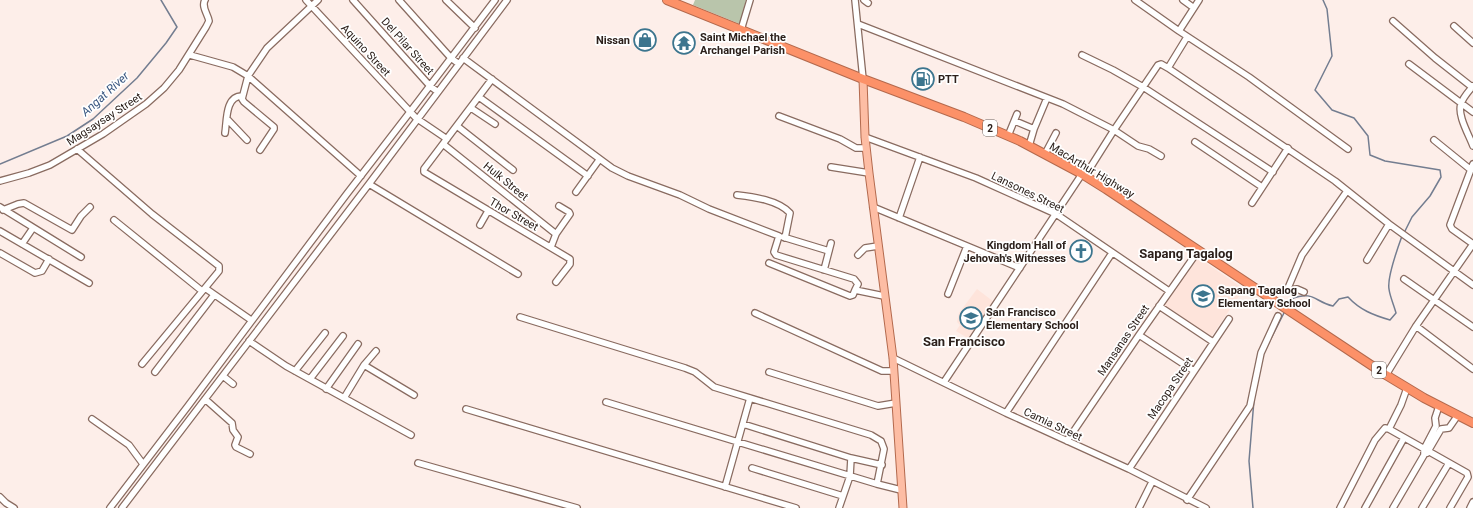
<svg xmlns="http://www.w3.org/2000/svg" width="1473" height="508" font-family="Roboto,sans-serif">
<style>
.built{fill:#fee4db}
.green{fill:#b9c5ab}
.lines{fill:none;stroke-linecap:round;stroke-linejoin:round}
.stream{stroke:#737d90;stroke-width:1.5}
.minor-casing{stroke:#896b60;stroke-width:8}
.major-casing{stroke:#b3694d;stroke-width:9}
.highway-casing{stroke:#b3694d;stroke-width:10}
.minor{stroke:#fff;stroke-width:5.5}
.major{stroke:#fdbda4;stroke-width:7}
.highway{stroke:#fc9168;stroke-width:8}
.labels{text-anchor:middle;stroke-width:3.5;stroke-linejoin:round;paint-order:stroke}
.shield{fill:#fff;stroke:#6b635f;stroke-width:1}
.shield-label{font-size:10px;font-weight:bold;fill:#2c201b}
.poi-label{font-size:11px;font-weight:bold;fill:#2c201b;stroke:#fff;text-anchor:start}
.street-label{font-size:11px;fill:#2c201b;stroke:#fff}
.water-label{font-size:12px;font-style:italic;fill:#395781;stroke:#fff}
.quarter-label{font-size:13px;font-weight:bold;fill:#2c201b;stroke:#fff}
</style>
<rect width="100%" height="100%" fill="#fdeee9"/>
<!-- built -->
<path class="built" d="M1196,256L1244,289L1211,337L1162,304Z
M977,289L994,302L969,339L956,331L960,325L957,322L959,313Z"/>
<!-- green -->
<path class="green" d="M695,0H746L740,24L693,5Z"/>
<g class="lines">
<!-- stream -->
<path class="stream" d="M1323,0L1327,9L1332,56L1315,90L1332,110L1354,118L1368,136L1370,155L1385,161L1440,170L1441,177L1430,196L1412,217L1404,233
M0,164L67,136L93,119L137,78L166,43L177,27L161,0
M1288,306L1291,299C1315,290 1314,302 1333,306L1339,299L1348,297C1360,310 1373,315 1390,320L1396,313C1394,305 1390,297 1389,289C1387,278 1398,247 1402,236
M1265,350L1285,311
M1253,508L1249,461L1254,400"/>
<!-- minor casing -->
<g class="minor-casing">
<path id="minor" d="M306,0L416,118L447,139
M353,0L430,86L438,92
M399,0L451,58L459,64
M446,0L475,28
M855,0L863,79
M864,0L868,3
M1135,0L1179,31
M1183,0L1194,8
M1199,0L1179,31L1249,77L1348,149
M1393,21L1435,58L1472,87
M858,24L1063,104L1114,130L1138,146L1149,149L1161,156
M1454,26L1473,43
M741,30L750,0
M190,55L233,67L248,76L361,176
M1082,55L1113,70L1143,87L1273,172
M463,58L612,168L628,176L680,195L709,209L779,236L774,252L776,255L854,279L858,284L855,290L884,296
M1409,64L1473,112
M1168,68L1335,181L1389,224L1473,285
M492,79L424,169V172L570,259V264L556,282
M1473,86C1469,91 1463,97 1461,104C1457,115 1469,135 1473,146
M479,97L588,176
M471,108L495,124
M779,116L840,139L856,148H866
M228,120L247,140
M1015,121L1034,129
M457,126L513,170
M225,133C227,121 225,96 242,96
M1008,136L1017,114
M865,137L976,178L1056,214L1169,291
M1434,140L1471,170
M1195,142L1262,187
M443,144L556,234
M1029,146L1034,129L1047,98
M77,149L152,214L219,266V271L205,288
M260,150L274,129V127L244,102L242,99L248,76L267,48L318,0
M1045,154L1056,133
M1473,164L1450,225L1452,229L1473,244
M831,167L869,173
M1085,176L1114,130L1158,65L1161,64L1168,68L1187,37
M0,181L29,173L50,165L103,134L146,104L164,88L179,70L206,27L209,21C208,14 201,7 205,0
M369,184L518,274
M576,192L599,160
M737,195C754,197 778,200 790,213L785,238
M1252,203L1288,148
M0,207L81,257
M873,207L1020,268
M3,210L18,204L24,203L72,230L81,216L90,207
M899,218L920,157
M114,220L202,291
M480,225L488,211
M0,231L89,283
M783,237L829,251
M22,244L33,228
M551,247L556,234L570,214L569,212L559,206
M0,253L35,273L42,271L49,259
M858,255L865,248L878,246
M1367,260L1389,224
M769,263L850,296L853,295L855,290
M824,270L831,243
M1404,279L1473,327
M1304,292L1297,289L1290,290L1288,288L1302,255L1347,191
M948,294L967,246
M1159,306L1213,342
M755,313L882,371H893
M520,317L685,368L695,372L714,387L871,435L881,441L884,449L877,484
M1416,326L1473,369
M1139,335L1194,371
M249,341L286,366L411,435
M893,358L1006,413L1129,469L1206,508
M142,364L205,288L251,320
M364,365L414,395
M295,371L325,333
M155,372L214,295
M769,372L878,406L896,403
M1386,375L1416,326L1473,244
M223,376L233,384
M310,379L343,336
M944,382L1082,174
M326,389L358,344
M344,398L364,365L376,351
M205,399L232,423L233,430L238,437L235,445L236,447L250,454
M606,402L877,484L901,490
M466,409L796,508
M1006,413L1112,253
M92,419L129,445L143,464
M743,424L851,458L850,476L839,508
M1389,429L1401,405L1407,388
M1067,441L1139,335L1198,251
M1427,453L1441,429L1449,428L1458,415
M851,458L882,465
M418,463L577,508
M752,468L843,496
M1129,469L1229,319
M725,487L750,398
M0,497L6,503L14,508
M1187,500L1250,406L1261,353L1278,316
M110,508L188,406L346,195L410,112L495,0
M122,508L369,184L507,0
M1139,508L1152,482
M1340,508L1375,440L1385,428L1389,429L1467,473L1468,477L1450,508
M1365,508L1404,438
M1393,508L1424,455V449L1436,426L1435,418L1439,406
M1422,508L1449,463
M1470,508L1473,502"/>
</g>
<!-- major casing -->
<g class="major-casing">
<path id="major" d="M863,79L865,137L869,173L893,358L903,508"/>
</g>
<!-- highway casing -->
<g class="highway-casing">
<path id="highway" d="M667,0L863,79L964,117L1020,141L1082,174L1106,189L1386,375L1424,398L1473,423"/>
</g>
<!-- minor -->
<use href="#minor" class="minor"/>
<!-- major -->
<use href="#major" class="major"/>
<!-- highway -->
<use href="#highway" class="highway"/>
</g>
<!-- icons -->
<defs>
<g id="shop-ring" transform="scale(1.15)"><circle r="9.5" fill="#fff" stroke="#3c758e" stroke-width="1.5"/><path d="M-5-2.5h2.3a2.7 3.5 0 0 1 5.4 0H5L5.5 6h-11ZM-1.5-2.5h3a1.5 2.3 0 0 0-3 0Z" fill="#3c758e"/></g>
<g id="temple-ring" transform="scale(1.15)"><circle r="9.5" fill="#fff" stroke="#3c758e" stroke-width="1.5"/><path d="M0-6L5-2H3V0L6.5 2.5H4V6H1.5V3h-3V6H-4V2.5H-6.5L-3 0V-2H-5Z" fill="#3c758e"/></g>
<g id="fuel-ring" transform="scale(1.15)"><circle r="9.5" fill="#fff" stroke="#3c758e" stroke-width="1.5"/><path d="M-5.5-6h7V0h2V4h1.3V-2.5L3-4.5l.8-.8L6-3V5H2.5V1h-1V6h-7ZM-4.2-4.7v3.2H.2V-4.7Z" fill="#3c758e"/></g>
<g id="church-ring" transform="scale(1.15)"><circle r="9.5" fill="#fff" stroke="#3c758e" stroke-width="1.5"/><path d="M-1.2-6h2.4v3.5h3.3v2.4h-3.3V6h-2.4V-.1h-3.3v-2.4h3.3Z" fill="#3c758e"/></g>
<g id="school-ring" transform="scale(1.15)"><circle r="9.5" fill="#fff" stroke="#3c758e" stroke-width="1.5"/><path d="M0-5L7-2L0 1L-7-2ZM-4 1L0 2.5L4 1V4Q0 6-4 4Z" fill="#3c758e"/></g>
</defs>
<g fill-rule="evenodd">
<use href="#shop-ring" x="645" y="40"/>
<use href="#temple-ring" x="684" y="43"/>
<use href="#fuel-ring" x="923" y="79"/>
<use href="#church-ring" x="1081" y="251"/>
<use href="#school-ring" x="1203" y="296"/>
<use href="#school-ring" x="971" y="318"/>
</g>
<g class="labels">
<!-- shield labels -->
<g class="shield">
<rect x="983" y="120" width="14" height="16" rx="3"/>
<rect x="1372" y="362" width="14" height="16" rx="3"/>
</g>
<g class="shield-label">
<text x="990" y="132">2</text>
<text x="1379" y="374">2</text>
</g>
<!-- poi labels -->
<g class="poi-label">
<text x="700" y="41">Saint Michael the<tspan x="700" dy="13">Archangel Parish</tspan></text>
<text x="630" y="44" text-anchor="end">Nissan</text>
<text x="938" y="83">PTT</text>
<text x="1066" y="249" text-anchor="end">Kingdom Hall of<tspan x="1066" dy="13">Jehovah's Witnesses</tspan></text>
<text x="1218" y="294">Sapang Tagalog<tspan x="1218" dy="13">Elementary School</tspan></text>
<text x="986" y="316">San Francisco<tspan x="986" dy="13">Elementary School</tspan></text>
</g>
<!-- street labels -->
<g class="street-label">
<text transform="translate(408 46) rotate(48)" y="4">Del Pilar Street</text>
<text transform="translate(366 50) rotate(47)" y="4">Aquino Street</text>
<text transform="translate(104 119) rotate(-33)" y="4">Magsaysay Street</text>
<text transform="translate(1092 170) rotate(31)" y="4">MacArthur Highway</text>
<text transform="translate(506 181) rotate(39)" y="4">Hulk Street</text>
<text transform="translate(1028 192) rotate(26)" y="4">Lansones Street</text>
<text transform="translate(514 214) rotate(30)" y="4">Thor Street</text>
<text transform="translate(1123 340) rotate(-56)" y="4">Mansanas Street</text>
<text transform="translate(1170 388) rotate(-56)" y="4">Macopa Street</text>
<text transform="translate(1053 424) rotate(25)" y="4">Camia Street</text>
</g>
<!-- water labels -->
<g class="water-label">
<text transform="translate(105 94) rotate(-42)" y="4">Angat River</text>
</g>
<!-- quarter labels -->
<g class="quarter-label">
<text x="1186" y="258">Sapang Tagalog</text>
<text x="964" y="346">San Francisco</text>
</g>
</g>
</svg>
